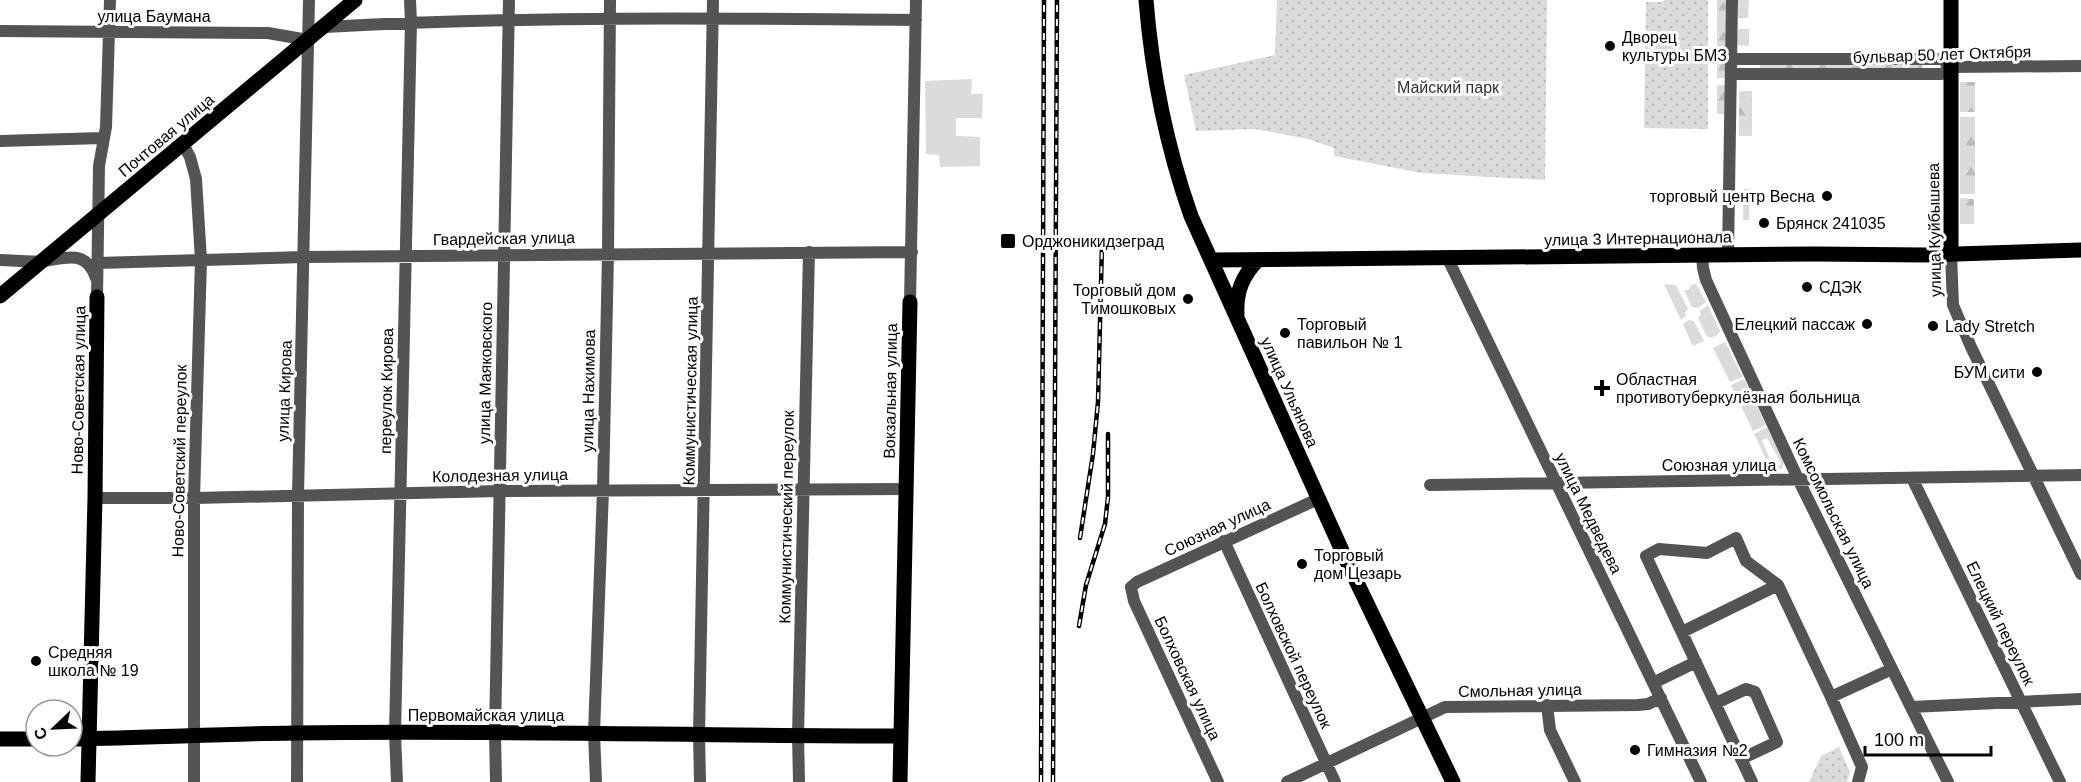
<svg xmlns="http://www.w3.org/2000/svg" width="2081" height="782" font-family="Arial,sans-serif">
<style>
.green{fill:#dbdbdb;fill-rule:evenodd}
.forest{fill:url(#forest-firs)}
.park{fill:url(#park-dots)}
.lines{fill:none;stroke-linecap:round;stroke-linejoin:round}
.minor{stroke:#545454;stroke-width:12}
.major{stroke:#000;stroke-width:15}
.rail-casing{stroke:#000;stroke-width:4.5}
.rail{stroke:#fff;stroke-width:2;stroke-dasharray:7;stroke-linecap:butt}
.poi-dot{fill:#000;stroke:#fff;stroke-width:2}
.labels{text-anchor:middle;stroke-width:6;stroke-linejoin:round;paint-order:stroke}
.street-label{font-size:16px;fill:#000;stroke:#fff}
.poi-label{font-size:16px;fill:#000;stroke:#fff;text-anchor:start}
.park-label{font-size:16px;fill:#323232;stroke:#fff}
</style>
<defs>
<pattern id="forest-firs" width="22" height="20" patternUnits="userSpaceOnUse" patternTransform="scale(1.5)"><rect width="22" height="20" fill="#dbdbdb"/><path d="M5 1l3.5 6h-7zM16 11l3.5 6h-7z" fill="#bababa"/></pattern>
<pattern id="park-dots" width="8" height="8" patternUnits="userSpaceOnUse" patternTransform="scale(1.5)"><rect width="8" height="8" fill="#dbdbdb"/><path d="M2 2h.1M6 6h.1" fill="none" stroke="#bababa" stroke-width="1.8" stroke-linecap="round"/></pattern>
</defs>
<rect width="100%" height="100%" fill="#fff"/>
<!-- green -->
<path class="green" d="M972,79L971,94H983L982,118H956V136L980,137V166L940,167L939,155L926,154L925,81Z
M1664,284L1676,285L1688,309L1685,312L1686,316L1681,320Z
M1696,284L1706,302L1698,308L1692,307L1684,290H1688L1691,285Z
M1708,305L1720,331C1718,336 1713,338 1707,337L1698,318L1701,315L1700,311Z
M1689,320L1694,321L1704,341L1693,346L1683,324Z
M1725,342L1743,377L1730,382L1713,348Z
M1744,379L1766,425L1753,431L1731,385Z
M1767,427L1784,462L1782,468L1777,471L1770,467L1754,434ZM1767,438L1781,463L1777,468L1772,465L1762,440Z"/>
<!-- forest -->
<path class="forest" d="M1717,0H1726V47H1717Z
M1738,0H1749L1748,18H1738Z
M1738,29H1749V46L1737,45Z
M1717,55H1726V78H1717Z
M1760,63L1922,64V69H1760Z
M1960,82H1975V112H1960Z
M1717,85H1725V114H1717Z
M1739,91H1752V136H1739Z
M1960,117H1975V194H1960Z
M1744,189H1750L1749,220H1743Z
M1960,198L1974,199V224H1960Z"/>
<!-- park -->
<path class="park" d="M1277,0H1547L1545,180L1421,173L1334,156V148L1308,139L1255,129L1196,131L1184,75L1275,55Z
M1664,0H1708V129L1644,128L1646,2H1663Z
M1839,747L1850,772L1847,782H1809L1821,756Z"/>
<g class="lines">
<!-- minor -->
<path class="minor" d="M325,27C521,16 718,18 916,20
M0,31L268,33L308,40
M1732,59H1942L1951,67
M1732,74H1942L1951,67L2081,66
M0,141L103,138
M183,144L190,157L196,179L201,260L194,498V782
M1951,254L1953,305L1971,347L2081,574
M1702,255L1703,268L1706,280L1799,481L1948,782
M1728,255L1732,0
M1447,257L1701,782
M0,260C14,260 30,263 44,261C66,258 86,249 96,278
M98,263L304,257L912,252
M97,297L99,166L106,127L110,0
M910,302L916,0
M1912,478L2060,782
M1430,485L2081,475
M95,498H194L500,491L906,489
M1224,541L1335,782
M1682,632L1778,585L1831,697L1892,669
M1653,683L1696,662
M1831,697L1862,767L1858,782
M1716,703L1746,689L1755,692L1777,742L1741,759
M1547,705L1550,730L1575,782
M1911,707L2081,699
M297,782L298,495L309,0
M397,782L395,734L411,22L410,0
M496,782L495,733L509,0
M596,782L594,733L603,490L608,254L610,0
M700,782L699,735L713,0
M799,782L798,735L809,252
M1218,782L1134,601L1131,587L1137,582L1318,499
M1287,782L1445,707L1638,705L1648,704L1661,698
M1752,782L1646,556L1659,549L1707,553L1736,538L1746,561L1778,585"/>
<!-- major -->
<path class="major" d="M1146,0C1152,75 1166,145 1191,216L1348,564L1453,782
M1951,0V254
M1211,260L1815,254L1926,255L2081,250
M0,296L355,0
M1237,314C1236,292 1242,276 1258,260
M0,739H36
M72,739C146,738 220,734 295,733C496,730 698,736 899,736
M88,782L95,498L97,297
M900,782L910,302"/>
<!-- rail casing -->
<g class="rail-casing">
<path id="rail" d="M1080,538L1093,454L1098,402L1102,244
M1079,626L1086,585L1105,524L1108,497V434
M1041,782L1044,0
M1053,782L1057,0"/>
</g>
<!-- rail -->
<use href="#rail" class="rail"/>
</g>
<!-- markers -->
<g class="poi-dot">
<circle cx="1610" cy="46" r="6"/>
<circle cx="1827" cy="196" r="6"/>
<circle cx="1764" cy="223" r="6"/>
<rect x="1000" y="233" width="16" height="16" rx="3"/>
<circle cx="1807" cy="287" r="6"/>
<circle cx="1188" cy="299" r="6"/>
<circle cx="1867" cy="324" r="6"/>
<circle cx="1933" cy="326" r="6"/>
<circle cx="1285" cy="333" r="6"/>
<circle cx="2037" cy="372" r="6"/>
<path d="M1599 379h6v6h6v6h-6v6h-6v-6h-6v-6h6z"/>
<circle cx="1302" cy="564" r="6"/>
<circle cx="36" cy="661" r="6"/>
<circle cx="1635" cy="750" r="6"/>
</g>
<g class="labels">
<!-- street labels -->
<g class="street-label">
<text x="154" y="22">улица Баумана</text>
<text transform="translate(1942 54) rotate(-2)" y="6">бульвар 50 лет Октября</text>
<text transform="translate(166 135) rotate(-40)" y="6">Почтовая улица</text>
<text transform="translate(1934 230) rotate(-91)" y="6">улица Куйбышева</text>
<text transform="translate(504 238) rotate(-1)" y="6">Гвардейская улица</text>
<text transform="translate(1638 238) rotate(-1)" y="6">улица 3 Интернационала</text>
<text transform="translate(485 373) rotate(-89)" y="6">улица Маяковского</text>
<text transform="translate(78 390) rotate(-89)" y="6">Ново-Советская улица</text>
<text transform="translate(284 391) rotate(-88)" y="6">улица Кирова</text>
<text transform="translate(386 391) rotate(-89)" y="6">переулок Кирова</text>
<text transform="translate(588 391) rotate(-89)" y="6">улица Нахимова</text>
<text transform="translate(690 391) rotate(-89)" y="6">Коммунистическая улица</text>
<text transform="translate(890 391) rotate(-89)" y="6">Вокзальная улица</text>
<text transform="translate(1290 392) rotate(66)" y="6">улица Ульянова</text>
<text transform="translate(179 461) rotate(-89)" y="6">Ново-Советский переулок</text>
<text x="1719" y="471">Союзная улица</text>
<text transform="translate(500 475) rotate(-1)" y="6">Колодезная улица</text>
<text transform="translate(1589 513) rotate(64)" y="6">улица Медведева</text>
<text transform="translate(1834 513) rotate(64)" y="6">Комсомольская улица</text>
<text transform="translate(786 517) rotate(-89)" y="6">Коммунистический переулок</text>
<text transform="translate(1217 527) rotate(-25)" y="6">Союзная улица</text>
<text transform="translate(2001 623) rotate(64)" y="6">Елецкий переулок</text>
<text transform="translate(1294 655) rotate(65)" y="6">Болховской переулок</text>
<text transform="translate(1188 678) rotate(65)" y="6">Болховская улица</text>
<text transform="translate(1520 690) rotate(-1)" y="6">Смольная улица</text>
<text x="486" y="721">Первомайская улица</text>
</g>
<!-- poi labels -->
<g class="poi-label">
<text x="1622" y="43">Дворец<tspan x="1622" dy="18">культуры БМЗ</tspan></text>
<text x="1815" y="202" text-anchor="end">торговый центр Весна</text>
<text x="1776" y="229">Брянск 241035</text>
<text x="1022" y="247">Орджоникидзеград</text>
<text x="1819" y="293">СДЭК</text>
<text x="1176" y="296" text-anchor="end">Торговый дом<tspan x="1176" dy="18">Тимошковых</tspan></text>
<text x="1297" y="330">Торговый<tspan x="1297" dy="18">павильон № 1</tspan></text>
<text x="1855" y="330" text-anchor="end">Елецкий пассаж</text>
<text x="1945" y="332">Lady Stretch</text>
<text x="2025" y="378" text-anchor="end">БУМ сити</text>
<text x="1616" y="385">Областная<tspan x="1616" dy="18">противотуберкулёзная больница</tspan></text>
<text x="1314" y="561">Торговый<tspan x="1314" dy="18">дом Цезарь</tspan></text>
<text x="48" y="658">Средняя<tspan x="48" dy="18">школа № 19</tspan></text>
<text x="1647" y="756">Гимназия №2</text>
</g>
<!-- park labels -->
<g class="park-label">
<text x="1448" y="93">Майский парк</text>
</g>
</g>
<!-- north arrow -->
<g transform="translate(54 728) rotate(247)"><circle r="28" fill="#ffffff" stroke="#999999" stroke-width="1.5"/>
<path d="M0-4.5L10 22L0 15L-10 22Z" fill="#000000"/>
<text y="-9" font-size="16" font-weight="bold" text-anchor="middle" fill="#000000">С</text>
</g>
<!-- scale -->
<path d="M1865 746v9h126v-9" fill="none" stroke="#000000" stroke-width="3"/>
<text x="1874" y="746" font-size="18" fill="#000000" stroke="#ffffff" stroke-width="4.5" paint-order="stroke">100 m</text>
</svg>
